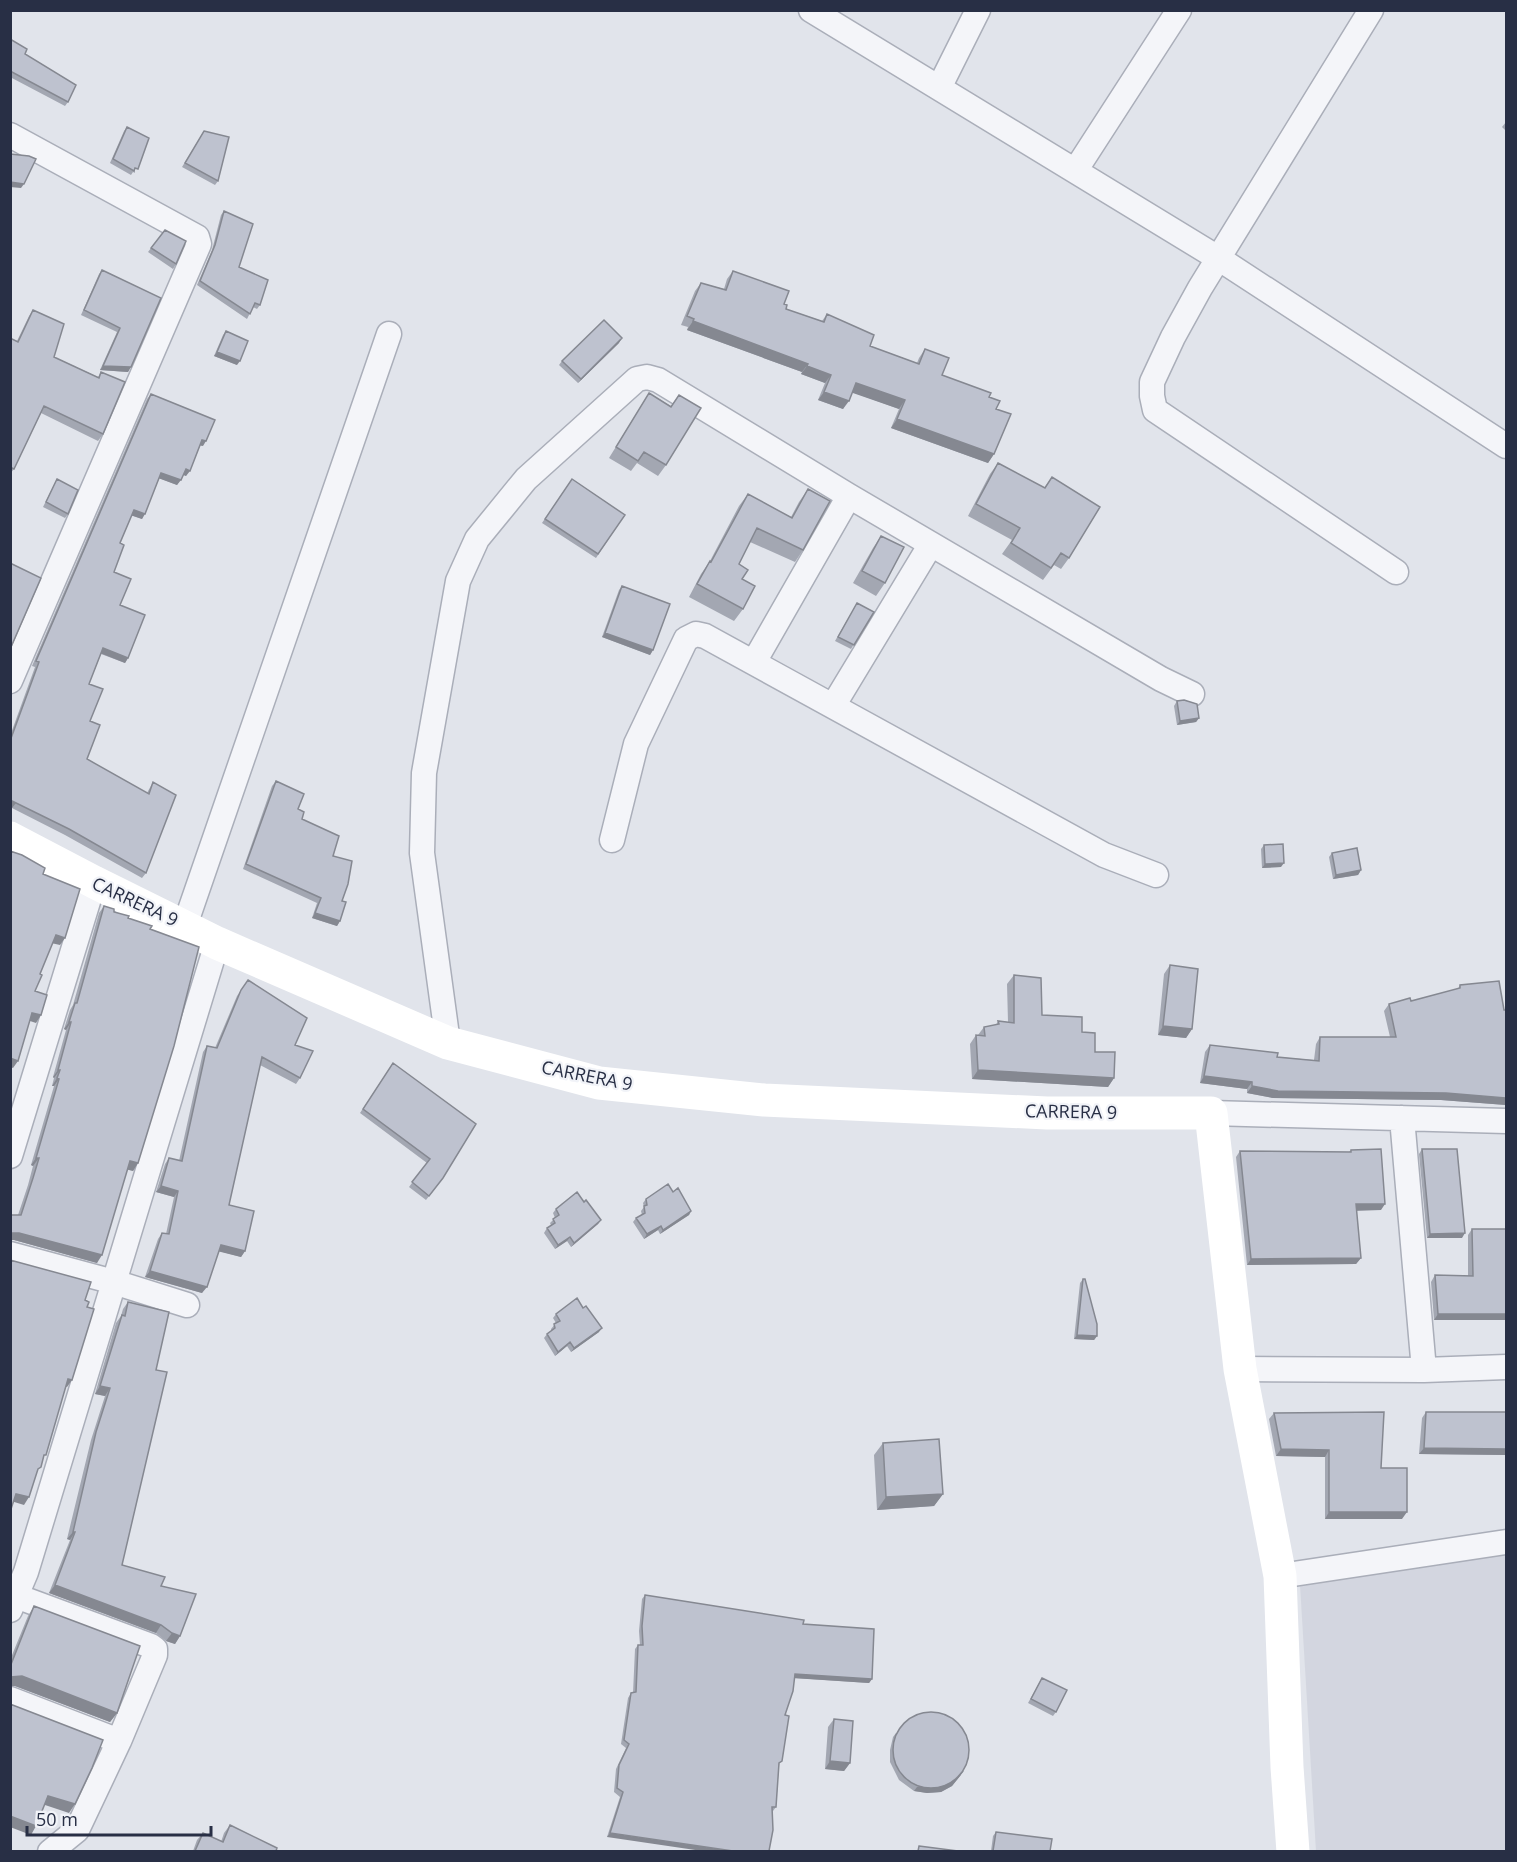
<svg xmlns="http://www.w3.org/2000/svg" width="1517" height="1862" font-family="'Open Sans',sans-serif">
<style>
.built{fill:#d3d6e0}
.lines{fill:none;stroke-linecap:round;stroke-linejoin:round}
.street-casing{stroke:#aaaeb9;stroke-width:27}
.street{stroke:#f4f5f9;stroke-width:24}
.secondary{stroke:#fff;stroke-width:33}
.wall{fill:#a3a7b2}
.shaded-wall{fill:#858891}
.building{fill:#bec2cf;stroke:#858891;stroke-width:1.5}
.labels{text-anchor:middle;stroke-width:4.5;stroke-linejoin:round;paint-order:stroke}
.street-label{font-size:18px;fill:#282f45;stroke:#f1f3f8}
</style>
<rect width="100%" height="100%" fill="#e1e4eb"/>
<!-- built -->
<path class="built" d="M1506,1538V1851H1316L1299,1568Z"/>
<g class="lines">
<!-- street casing -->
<g class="street-casing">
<path id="street" d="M811,10L1218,258L1506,446
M1371,10L1200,288L1173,337L1152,382V396L1155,410L1396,572
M939,88L978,10
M10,135L197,237L199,244L10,681
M1075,171L1179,10
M754,662L849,496
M833,706L931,544
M612,840L636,744L686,639L696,634L705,636L1104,855L1156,875
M185,925L389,334
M448,1043L422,853L424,773L458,581L477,539L526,479L637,379L647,377L658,380L849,496L1161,679L1192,694
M1211,1113L1506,1121
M1402,1118L1424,1370
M10,1156L94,882
M10,1254L114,1282L187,1305
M1240,1369L1424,1370L1506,1367
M1280,1576L1506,1542
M16,1596L151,1646L155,1649V1655L119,1741L77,1830L50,1852
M10,1610L26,1572L217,943
M10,1699L119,1741"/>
</g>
<!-- street -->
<use href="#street" class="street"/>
<!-- secondary -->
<path class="secondary" d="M10,838L94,882L217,943L448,1043L599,1083L764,1100L1047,1113H1211L1240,1369L1280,1576L1287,1767L1293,1852"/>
</g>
<!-- wall -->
<path class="wall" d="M10,39L68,102L65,106L10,77Z
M1506,122V131L1502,127Z
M127,127L135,173L133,172L131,175L110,163L124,131Z
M204,131L218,181L215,185L182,167Z
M224,211L239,267L260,305L257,309L253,307L247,319L197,285L212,250L221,215Z
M165,230L176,264L173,269L148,252Z
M102,270L161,298L128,372L100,370L117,332L81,315L99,274Z
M733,271L784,304L786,309L822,321L827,314L870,346L917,363L919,358L925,349L942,375L989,397L996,409L994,454L988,463L891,428L899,409L852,392L843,409L818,400L825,383L801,374L802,372L687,330L688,327L681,325L695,291L701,283L724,289L727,279Z
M33,310L54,357L98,377L101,372L103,434L98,441L41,413L14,469L10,474V338L17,341L29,316Z
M226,331L237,365L214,356L223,335Z
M619,343L578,383L559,365L562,361Z
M649,393L671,406L679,395L666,465L658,476L637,463L631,471L609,458Z
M151,394L203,446L200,445L186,476L183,475L177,485L159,478L142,519L131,515L120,543L114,572L128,658L125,663L101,654L89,684L90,721L87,759L147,793L153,782L146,873L142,878L65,835L10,807V736L35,667L32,666L147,399Z
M998,463L1044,488L1052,477L1069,558L1061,569L1054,565L1043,580L1002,554L1012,540L968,516L990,474Z
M57,479L68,514L65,518L43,507Z
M572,479L625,515L596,558L542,523Z
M808,489L803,550L795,562L750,542L739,564L742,579L743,609L734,621L689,597L701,574L710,561L739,506L748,494L791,517L799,502Z
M881,536L885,583L876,596L853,583L873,548Z
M622,586L653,650L650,655L602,637L619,590Z
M857,603L874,612L851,649L835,641Z
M1177,701L1199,718L1196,722L1177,725L1174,706Z
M276,781L298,809L302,819L333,856L342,901L340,921L337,926L312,918L317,903L243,869L272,786Z
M1264,845L1281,867L1262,868L1261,849Z
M1332,853L1361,870L1358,875L1333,879L1329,857Z
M104,906L150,929L138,1163L133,1171L127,1169L97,1263L14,1240H10V1215H18L28,1185L33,1166L31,1165L54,1086H52L54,1078L53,1077L66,1030L64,1029L70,1010L73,1005L99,913Z
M1170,965L1192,1029L1186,1038L1158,1035L1164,974Z
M1014,975L1042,1015L1082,1032L1114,1078L1108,1087L972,1079L970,1044L976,1035H978L984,1027L996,1025L998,1021L1008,1022L1007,984Z
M248,980L295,1045L300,1078L296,1084L260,1065L229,1205L245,1251L241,1257L219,1251L202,1293L145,1277L158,1239L162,1233L166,1234L174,1197L156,1192L165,1164L169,1158L179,1161L203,1052L207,1046L215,1048L237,996Z
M1460,985L1504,1010H1506V1105L1441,1100L1273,1098L1247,1093V1089L1200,1083L1205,1052L1210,1045L1277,1057L1314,1060L1316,1044L1320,1037H1390L1384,1011L1389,1004L1411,1001L1458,989Z
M393,1063L443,1178L426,1200L409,1187L427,1163L360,1113Z
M1422,1149L1462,1238H1427L1419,1154Z
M1351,1150L1381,1210H1356L1361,1258L1356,1264L1247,1265L1236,1157L1240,1151L1349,1152Z
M673,1192L691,1211L689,1215L660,1234L658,1230L644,1239L633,1222L636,1218L642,1215L641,1211L644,1207L643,1203L646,1199Z
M584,1202L601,1220L598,1224L571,1247L567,1241L555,1249L544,1233L547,1228L551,1225L550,1223L555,1218L553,1213L556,1209Z
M1472,1229L1506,1320H1434L1431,1282L1435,1275L1468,1276V1235Z
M1083,1279L1097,1336L1094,1340L1074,1339L1080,1283Z
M128,1302L156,1370L122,1565L161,1586L180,1636L175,1644L166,1641L156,1633L49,1593L70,1540L67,1539L91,1440L105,1396L95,1394L116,1323L121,1316L123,1309Z
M556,1314L599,1332L571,1352L567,1346L555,1356L544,1338L547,1334L551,1331V1329L556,1323L553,1318Z
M1426,1412H1506V1455L1419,1454L1422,1418Z
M1274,1413L1381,1468L1402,1519H1325V1457L1276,1456L1269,1419Z
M883,1443L943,1494L934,1506L877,1510L874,1455Z
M645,1595L803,1624L872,1679L869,1683L795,1678L785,1715L779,1766L776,1807L773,1811L607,1837L620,1797L614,1792L616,1769L626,1748L621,1744L628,1698L631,1693H633L635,1649L638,1645H640L639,1631L642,1599Z
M34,1606L117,1713L110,1722L15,1686H10V1660L28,1616Z
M1042,1678L1056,1712L1053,1716L1028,1703Z
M834,1719L850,1763L844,1771L825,1769L828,1727Z
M896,1733L961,1775L952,1786L941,1792L927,1793L914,1791L899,1780L890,1762V1750L893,1737Z
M230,1825L276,1851H193L197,1840L203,1833L221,1842L224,1833Z
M996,1832L1050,1851H991L993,1836Z"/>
<!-- shaded-wall -->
<path class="shaded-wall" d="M10,182L24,184L21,188L10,187Z
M693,321L808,364L802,372L687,330Z
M622,338L619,343L578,383L581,379Z
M217,352L240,361L237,365L214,356Z
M103,366L131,367L128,372L100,370Z
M807,366L831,375L825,383L801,374Z
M856,383L905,400L899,409L850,392Z
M824,392L849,401L843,409L818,400Z
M897,419L994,454L988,463L891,428Z
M202,440L206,441L203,446L198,445Z
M186,469L190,471L186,476L182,474Z
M161,473L181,480L177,485L158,478Z
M134,510L145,514L142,519L130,515Z
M605,633L653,650L650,655L602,637Z
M103,648L128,658L125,663L100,653Z
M1199,718L1196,722L1177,725L1180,721Z
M10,800L16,803L12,808L10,807Z
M1284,863L1281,867L1262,868L1265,864Z
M1361,870L1358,875L1333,879L1336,875Z
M315,913L340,921L337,926L312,918Z
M56,935L65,938L60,945L51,943Z
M32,1013L41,1015L36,1023L27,1020Z
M69,1022H71L66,1030L64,1029Z
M1163,1026L1192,1029L1186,1038L1158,1035Z
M10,1058L18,1061L13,1068L10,1067Z
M58,1070H60L54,1078L53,1077Z
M978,1070L1114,1078L1108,1087L972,1079Z
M1204,1076L1252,1082L1247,1089L1200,1083Z
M57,1078L59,1079L54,1086H52Z
M1252,1086L1446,1093L1506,1098V1105L1441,1100L1273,1098L1247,1093Z
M36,1158H39L33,1166L31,1165Z
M130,1161L138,1163L133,1171L125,1169Z
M161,1186L178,1191L174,1197L156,1192Z
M1356,1204H1385L1381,1210L1352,1211Z
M691,1211L689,1215L660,1234L663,1230Z
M601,1220L598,1224L571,1247L574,1243Z
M661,1226L658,1230L644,1239L647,1234Z
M10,1233H19L102,1255L97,1263L14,1240H10Z
M1465,1233L1462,1238H1427L1430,1234Z
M570,1237L567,1241L555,1249L558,1245Z
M221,1245L245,1251L241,1257L217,1251Z
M1361,1258L1356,1264L1247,1265L1251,1259Z
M150,1271L207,1287L202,1293L145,1277Z
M1438,1314H1506V1320H1434Z
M602,1328L599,1332L571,1352L574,1348Z
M1077,1335L1097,1336L1094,1340L1074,1339Z
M570,1342L567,1346L555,1356L558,1352Z
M68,1379L72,1380L67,1387L63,1386Z
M100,1386L110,1388L105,1396L95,1394Z
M1424,1448L1506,1449V1455L1419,1454Z
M1281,1449L1329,1450L1325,1457L1276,1456Z
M16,1494L29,1497L24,1505L11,1501Z
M943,1494L934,1506L877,1510L886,1497Z
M1329,1512H1407L1402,1519H1325Z
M73,1532H75L70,1540L67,1539Z
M55,1585L161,1625L156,1633L49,1593Z
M172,1633L180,1636L175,1644L166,1641Z
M795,1674L872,1679L869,1683L792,1678Z
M22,1676L117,1713L110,1722L15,1686H10V1677Z
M830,1761L850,1763L844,1771L825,1769Z
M964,1771L952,1786L941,1792L927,1793L914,1791L917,1787Z
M48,1796L75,1804L69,1813L42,1804Z
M10,1816L36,1826L31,1835L10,1827Z
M610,1833L733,1851H702L607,1837Z"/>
<!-- building -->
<path class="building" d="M10,39L27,49L25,54L76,85L68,102L10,71Z
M127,127L149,138L138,169L135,168L134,171L113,159Z
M204,131L229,137L218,181L185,163Z
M10,154L29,156L36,159L24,184L10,182Z
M224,211L253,224L239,267L268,280L260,305L255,303L250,314L200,281L215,245Z
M165,230L186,241L176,264L151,248Z
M102,270L161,298L131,367L103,366L120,328L84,310Z
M733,271L789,291L784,304L787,305L786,309L824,322L827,314L874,335L870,346L919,364L925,349L949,358L942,375L991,393L989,397L1000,401L996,409L1011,414L994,454L897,419L905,400L856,383L849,401L824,392L831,375L807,366L808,364L693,321L694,319L687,316L701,283L726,290Z
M33,310L64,324L54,357L99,378L101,372L125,382L103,434L44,406L14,469L10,467V338L18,342Z
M604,320L622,338L581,379L562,361Z
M226,331L248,341L240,361L217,352Z
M649,393L671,407L679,395L701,408L666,465L644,452L638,461L616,447Z
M151,394L215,420L206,441L202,440L190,471L186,469L181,480L161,473L145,514L134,510L120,543L124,545L114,572L131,579L120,605L145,615L128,658L103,648L89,684L103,689L90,721L100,725L87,759L149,794L153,782L176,795L146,873L69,829L10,800V741L39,662L36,661Z
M998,463L1045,488L1052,477L1100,507L1069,558L1061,553L1051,568L1011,543L1020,528L976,504Z
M57,479L78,490L68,514L46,502Z
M572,479L625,515L598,554L545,519Z
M808,489L830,501L803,550L757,528L739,564L748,570L742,579L755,586L743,609L697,584L710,561L711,562L748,494L792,518Z
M881,536L904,547L885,583L862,571Z
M10,563L41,578L11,647H10Z
M622,586L670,604L653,650L605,633Z
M857,603L874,612L854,645L838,637Z
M1184,700L1197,704L1199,718L1180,721L1177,701Z
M276,781L304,794L298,809L304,812L302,819L339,836L333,856L352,861L348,884L342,901L346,902L340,921L315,913L321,898L246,864Z
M1283,844L1284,863L1265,864L1264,845Z
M1357,848L1361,870L1336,875L1332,853Z
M10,851L22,855L45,868L43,874L80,889L65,938L56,935L40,974L42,975L35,991L47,995L41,1015L32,1013L18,1061L10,1058Z
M104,906L114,909V912L129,916L128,918L152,926L150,929L199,947L174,1046L138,1163L130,1161L102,1255L19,1233H10V1215H21L33,1178L39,1158H36L59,1079L57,1078L60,1070H58L71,1022H69L75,1003H77Z
M1170,965L1198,969L1192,1029L1163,1026Z
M1014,975L1041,978L1042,1015L1082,1017V1032L1095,1033V1052H1115L1114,1078L978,1070L976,1035L985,1036L984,1027L999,1024L998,1021L1014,1023Z
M248,980L307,1018L295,1045L313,1051L300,1078L262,1057L229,1205L254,1211L245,1251L221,1245L207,1287L150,1271L162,1233L169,1234L178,1191L161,1186L169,1158L182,1161L207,1046L217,1048L241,990Z
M1499,981L1504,1010H1506V1098L1446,1093L1278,1091L1252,1086V1082L1204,1076L1210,1045L1278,1053L1277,1057L1319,1061L1320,1037H1396L1389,1004L1410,998L1411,1001L1460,988V985Z
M393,1063L476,1124L443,1178L429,1196L412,1182L430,1159L363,1109Z
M1381,1149L1385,1204H1356L1361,1258L1251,1259L1240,1151L1351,1152V1150Z
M1422,1149H1457L1465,1233L1430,1234Z
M668,1184L673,1192L678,1188L691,1211L663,1230L661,1226L647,1234L636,1218L645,1213L644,1206L647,1205L646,1199Z
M577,1192L584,1202L586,1200L601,1220L574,1243L570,1237L558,1245L547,1228L555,1223L553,1219L559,1215L556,1209Z
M1472,1229H1506V1314H1438L1435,1275L1473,1276Z
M10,1260L91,1282L85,1300L89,1302L87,1307L94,1309L72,1380L68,1379L46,1455H44L41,1467L38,1469L29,1497L16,1494L10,1512Z
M1083,1279H1085L1097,1324V1336L1077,1335Z
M577,1298L583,1308L586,1306L602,1328L574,1348L570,1342L558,1352L547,1334L555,1328L554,1324L560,1321L556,1314Z
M128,1302L169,1312L156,1370L167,1372L122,1565L165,1577L161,1586L196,1594L180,1636L172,1633L161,1625L55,1585L75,1532H73L96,1432L110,1388L100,1386L122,1315L125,1316Z
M1384,1412L1381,1468H1407V1512H1329V1450L1281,1449L1274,1413Z
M1426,1412H1506V1449L1424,1448Z
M939,1439L943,1494L886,1497L883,1443Z
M645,1595L804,1620L803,1624L874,1629L872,1679L795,1674L793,1691L785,1715L789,1716L782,1761L779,1763L776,1807H772L773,1830L769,1851H733L610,1833L623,1792L617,1788L619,1765L629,1744L624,1740L631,1693L636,1692L638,1645H643L642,1626Z
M34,1606L140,1646L117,1713L22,1676L10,1677V1667Z
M1042,1678L1067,1690L1056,1712L1031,1699Z
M10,1704L103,1740L92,1768L75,1804L48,1796L36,1826L10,1816Z
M893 1750a38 38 0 1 1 76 0a38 38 0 1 1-76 0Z
M834,1719L853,1721L850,1763L830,1761Z
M230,1825L277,1848L276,1851H195L203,1833L223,1842Z
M996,1832L1052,1839L1050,1851H993Z
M919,1846L958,1851H918Z"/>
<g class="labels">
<!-- street labels -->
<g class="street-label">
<text transform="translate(135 902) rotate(25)" y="6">CARRERA 9</text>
<text transform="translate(587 1076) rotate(11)" y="6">CARRERA 9</text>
<text transform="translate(1071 1112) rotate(1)" y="6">CARRERA 9</text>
</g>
</g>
<!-- border -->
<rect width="1517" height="1862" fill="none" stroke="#282f45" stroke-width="24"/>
<!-- scale -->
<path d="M27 1826v9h184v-9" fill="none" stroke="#282f45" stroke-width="3"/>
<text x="36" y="1826" font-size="18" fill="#282f45" stroke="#f1f3f8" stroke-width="4.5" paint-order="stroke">50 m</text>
</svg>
